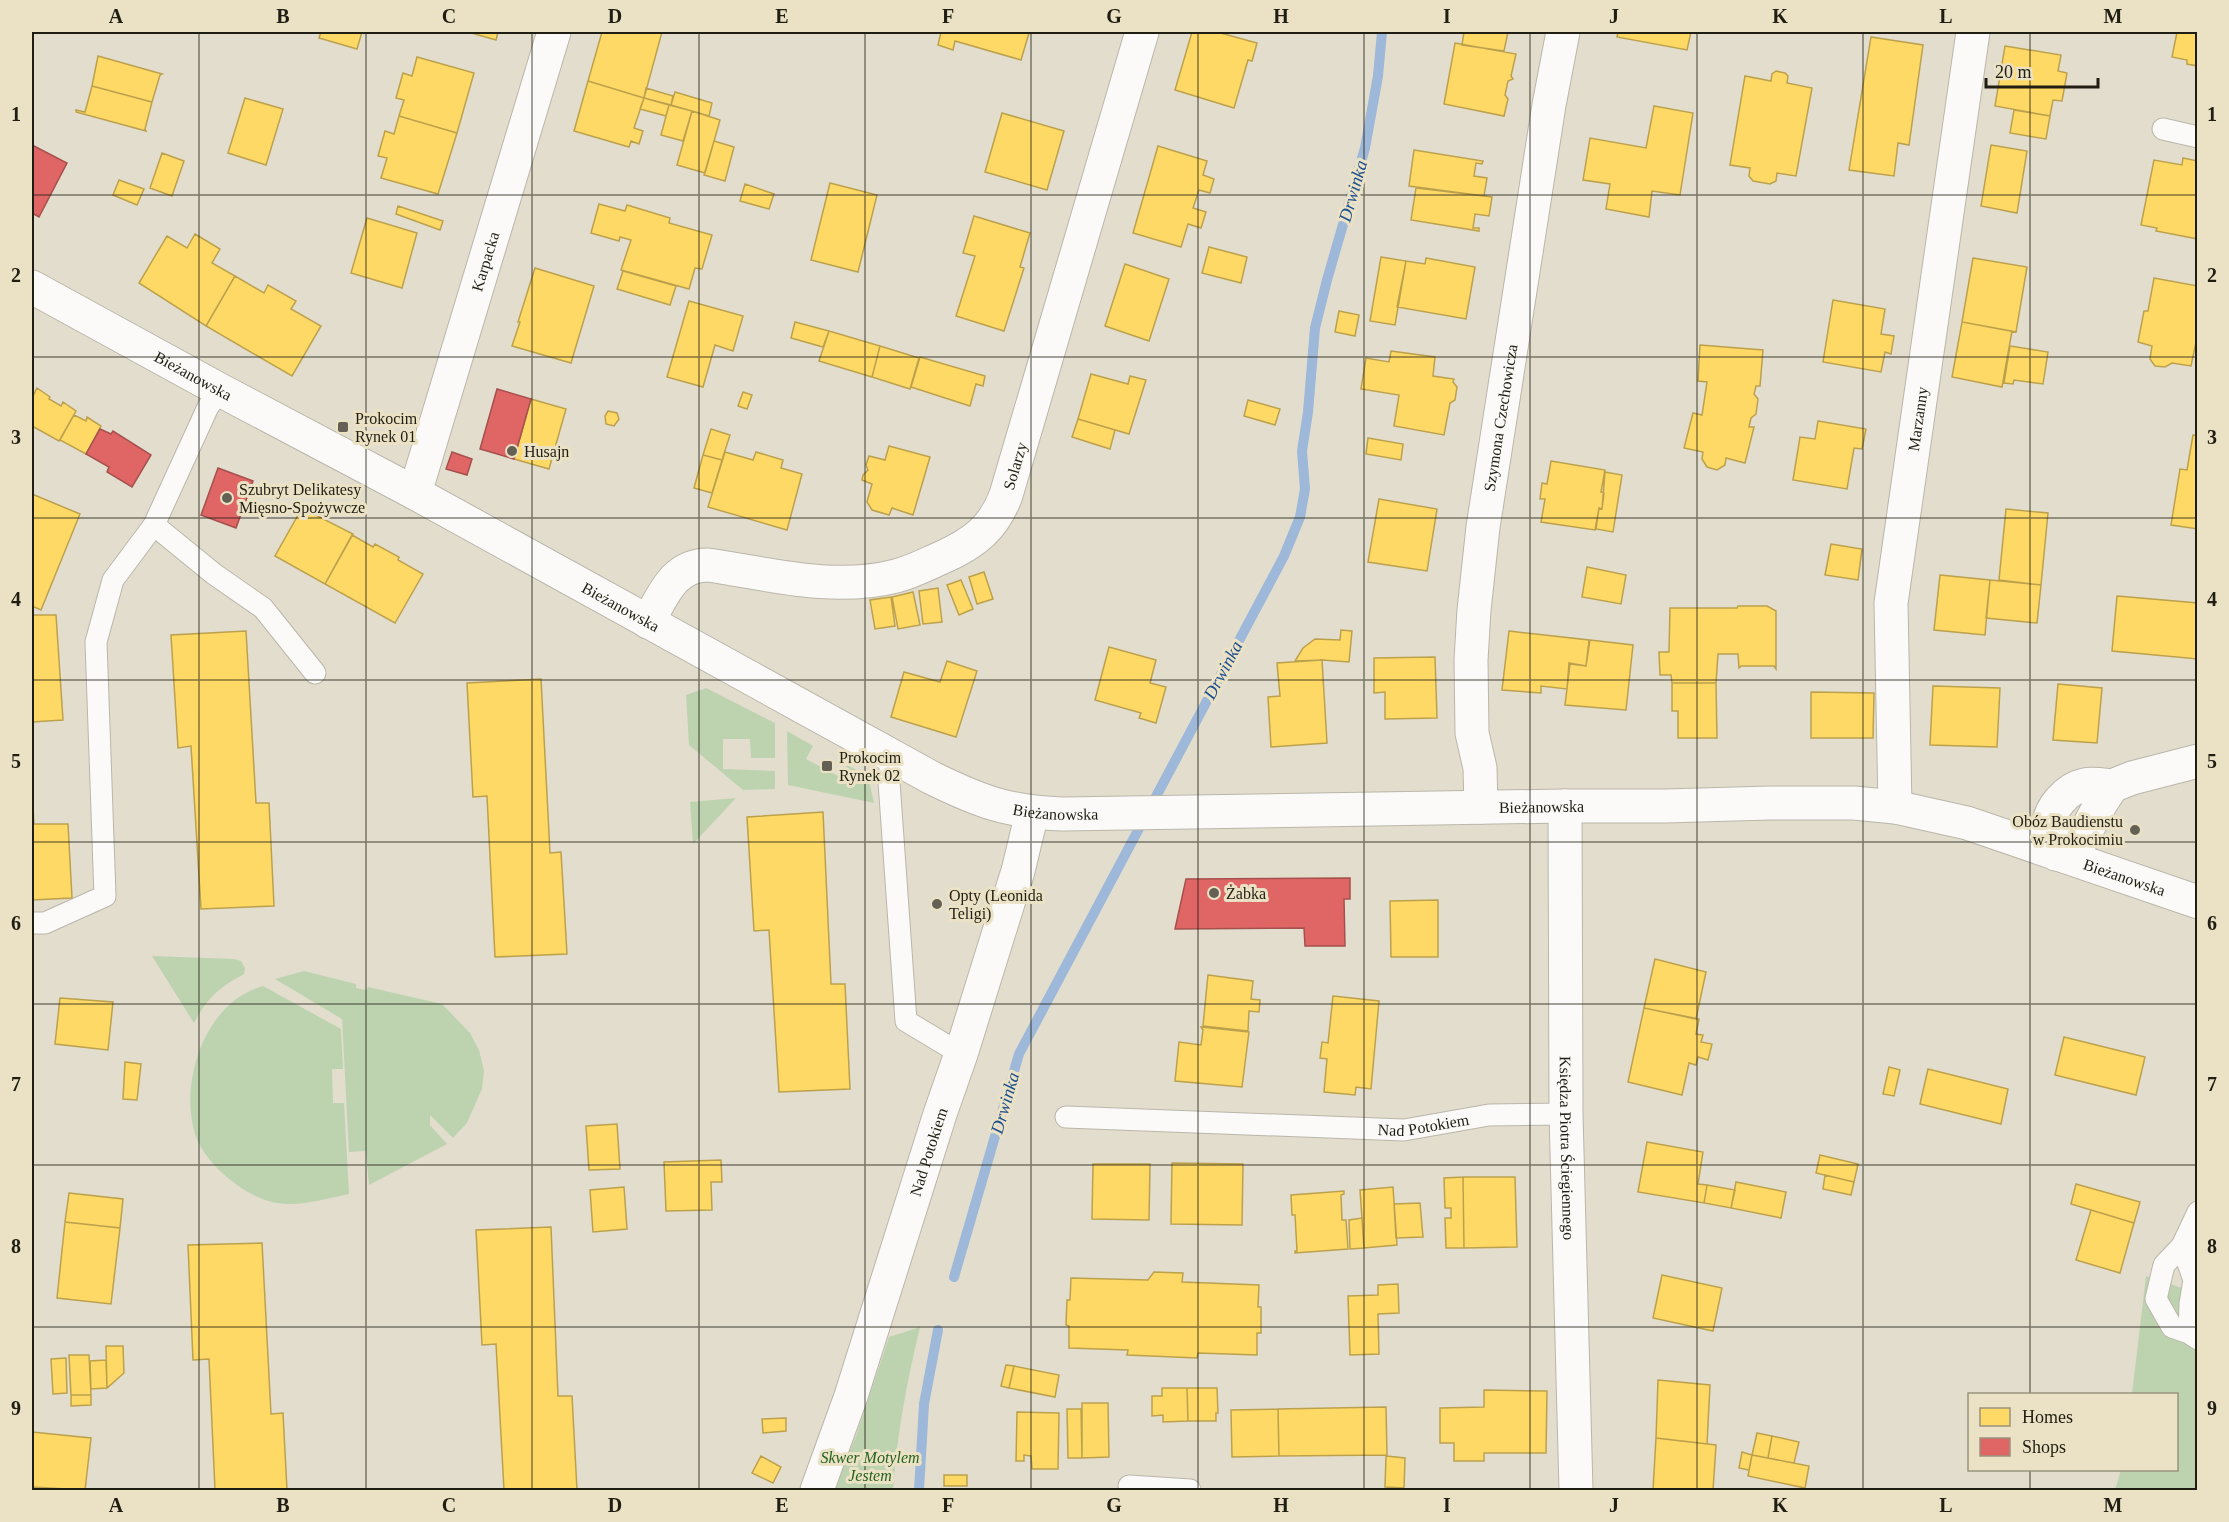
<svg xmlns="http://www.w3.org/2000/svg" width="2229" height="1522" font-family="Georgia,serif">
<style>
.green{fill:#bdd3b0}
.homes{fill:#ffd966;stroke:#bca14d;stroke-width:1.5}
.shops{fill:#e06666;stroke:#a6504d;stroke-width:1.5}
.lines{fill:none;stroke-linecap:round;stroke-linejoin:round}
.stream{stroke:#9eb8d9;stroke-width:10}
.service-casing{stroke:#bab6aa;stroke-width:23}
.minor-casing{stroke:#bab6aa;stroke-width:35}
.tertiary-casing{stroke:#bab6aa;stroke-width:35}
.service{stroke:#fbfaf8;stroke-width:21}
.minor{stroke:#fbfaf8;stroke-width:33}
.tertiary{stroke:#fbfaf8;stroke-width:33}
.grid{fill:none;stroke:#201d12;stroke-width:1.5;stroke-opacity:0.55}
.poi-dot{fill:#646053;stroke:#ebe2c5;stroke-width:2}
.labels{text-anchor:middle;stroke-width:6;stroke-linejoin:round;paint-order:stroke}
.street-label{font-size:16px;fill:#201d12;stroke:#ebe2c5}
.poi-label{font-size:16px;fill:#201d12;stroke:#ebe2c5;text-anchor:start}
.park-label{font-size:16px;font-style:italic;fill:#25631e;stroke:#ebe2c5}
.water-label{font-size:18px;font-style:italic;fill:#1c5090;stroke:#ebe2c5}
.neatline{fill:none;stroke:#201d12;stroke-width:2}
.grid-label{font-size:20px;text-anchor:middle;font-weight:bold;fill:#201d12}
</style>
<rect width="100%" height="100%" fill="#e3ddcd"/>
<!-- green -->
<path class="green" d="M706,688L775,723V758H751L750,739H723V769L775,771V789L743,790L689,745L686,695Z
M787,731L813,746L806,759L842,778L847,765L868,776L874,803L788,785Z
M736,798L693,844L690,802Z
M152,956L234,959L241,961L245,968L244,974C219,988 208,997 194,1023Z
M304,971L356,984V988L366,990L368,987L442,1004L470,1033L479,1050L484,1071L482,1089L467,1123L453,1138L430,1115V1125L447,1144L369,1185L366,1151L349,1152L342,1019L275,979Z
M263,986L341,1029L343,1069H332L333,1103H344L349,1194C324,1199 297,1208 272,1202C243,1195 204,1163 195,1134C179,1081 205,1002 263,986Z
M2146,1276L2197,1293V1490H2115L2121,1470H2176V1394H2132Z
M920,1327C907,1381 897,1434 893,1490H833L856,1436L889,1337Z"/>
<!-- homes -->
<path class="homes" d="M321,32H362L357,49L319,38Z
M468,32H498L496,40Z
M602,32H662L644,98L588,81Z
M941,32H1024L1029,33L1021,60L955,41L953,50L938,45Z
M1192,32H1217L1257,43L1252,61L1248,60L1234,108L1175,90Z
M1464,32H1508L1504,51L1462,45Z
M1618,32H1691L1687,50L1617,37Z
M2177,32H2198V66L2187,64V60L2172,57Z
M1871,37L1923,45L1909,145L1898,143L1894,176L1849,170Z
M1455,43L1516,54L1511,76L1513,79L1508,81L1505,95L1508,99L1504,116L1444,104Z
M2005,46L2061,55L2058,71L2067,73L2062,101L2053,100L2050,116L1995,106Z
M98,56L162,74L160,75L152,102L92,86Z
M417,57L474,73L457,133L399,116L404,100L396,98L403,73L412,76Z
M1776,71L1785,73L1788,76L1787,83L1812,88L1796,176L1777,173L1776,181L1770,184L1753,181L1749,176L1750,168L1730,165L1745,76L1771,81L1772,74Z
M588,81L644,98L634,128L643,131L639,144L631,141L629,147L574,131Z
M92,86L152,102L145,129L146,131L76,112V110L85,112Z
M646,88L673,96L671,105L644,98Z
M675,92L712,103L709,116L671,105Z
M245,98L283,109L266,165L228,153Z
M644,98L669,105L666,116L640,109Z
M669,105L692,111L683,141L661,135Z
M1654,106L1693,113L1680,195L1652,191L1649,217L1606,209L1610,184L1583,180L1590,138L1646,148Z
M2014,110L2050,116L2046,139L2010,133Z
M692,111L720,120L705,173L677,165Z
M1002,113L1064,131L1047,190L985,172Z
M399,116L457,133L438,194L381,178L387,158L378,156L385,131L394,134Z
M714,141L734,147L725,181L704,175Z
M1991,145L2027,151L2017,213L1981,206Z
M1158,146L1207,161L1203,175L1214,179L1210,193L1199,190L1193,208L1206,212L1201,228L1188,224L1181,247L1133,233Z
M1414,150L1483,161L1482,164L1476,163L1474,176L1487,178L1484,196L1409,186Z
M162,153L184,161L172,196L150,188Z
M2183,158L2198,161V239L2156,231L2157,228L2141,225L2154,160L2182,165Z
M119,180L144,189L137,205L113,195Z
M830,183L877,195L858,272L811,260Z
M745,184L774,194L769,209L740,201Z
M1416,188L1492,197L1489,216L1475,214L1473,228H1479V231L1411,220Z
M599,204L625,211L627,205L670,218L669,223L712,235L702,269L695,268L689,289L621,270L631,240L620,237L619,241L591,233Z
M398,206L443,221L440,230L396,214Z
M974,216L1030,233L1020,267L1024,268L1004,331L956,316L975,256L963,253Z
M367,218L417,233L402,288L351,273Z
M195,234L220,249L212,263L235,276L206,326L139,283L167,236L187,248Z
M1209,247L1247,257L1241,283L1202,273Z
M1381,257L1406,261L1395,325L1370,321Z
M1426,258L1475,267L1466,319L1397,307L1406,261L1425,264Z
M1973,258L2027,267L2016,332L1962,322Z
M1125,264L1169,279L1149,341L1105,326Z
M535,268L594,286L571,363L512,346L520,322H518Z
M623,271L676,286L670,305L617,289Z
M235,276L264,293L268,285L296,301L291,309L321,326L292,376L206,326Z
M2154,278L2198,286L2196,320L2198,321V333L2191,366L2172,363L2165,367L2155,366L2150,359L2152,346L2138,342L2144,311H2148Z
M1833,300L1885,309L1881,334L1894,336L1891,354L1885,352L1881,372L1823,362Z
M689,301L743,316L733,351L715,345L703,387L667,377Z
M1339,311L1359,315L1355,336L1335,332Z
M795,322L829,331L823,347L791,338Z
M1962,322L2012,331L2002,387L1952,377Z
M829,331L880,346L872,377L819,361Z
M1700,345L1763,350L1760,386H1756L1754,394L1758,399L1756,414L1751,418L1749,427H1754L1745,463L1726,458L1725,465L1717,470L1707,467L1702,459L1703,452L1684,448L1693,413L1702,415L1707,382L1698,381Z
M880,346L919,358L910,389L872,377Z
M2010,346L2048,352L2043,384L2014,380L2013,384L2004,383Z
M1391,351L1435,357L1433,376L1454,379L1453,382L1457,387L1455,400L1450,403L1444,435L1394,426L1399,395L1361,389L1366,358L1389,362Z
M920,357L985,376L983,386L976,384L970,406L911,387Z
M1091,374L1128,384L1130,376L1146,380L1129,434L1078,419Z
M37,388L50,397L49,399L61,406L63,402L76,411L59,441L32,426V392L34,394Z
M743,392L752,395L747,409L738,406Z
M531,399L566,409L549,469L514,459Z
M1248,400L1280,409L1275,425L1244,416Z
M608,411L617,413L619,419L614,426L606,424L605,416Z
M74,415L86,421L87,417L101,426L86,454L60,440Z
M1078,419L1115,430L1110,449L1072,437Z
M1818,421L1866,429L1862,449L1854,448L1847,489L1793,480L1800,437L1815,439Z
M711,429L730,435L722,460L703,455Z
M2193,435L2198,436V529L2171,525L2180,469L2187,470Z
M1368,438L1403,444L1401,460L1366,454Z
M889,446L930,457L913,515L892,508L889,515L872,510L867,502L872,484L862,480L863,475L868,470L866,465L869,456L885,460Z
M725,452L753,460L756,452L783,460L781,468L802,474L787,530L708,507Z
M703,455L722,460L712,493L694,488Z
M1551,461L1605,470L1601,492L1604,493L1602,509L1599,508L1595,530L1541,522L1545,499H1540L1542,483L1547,484Z
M1605,472L1622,475L1613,532L1596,529L1599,508L1602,509Z
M32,494L80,514L41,610L32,606Z
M1379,499L1437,509L1427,571L1368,562Z
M302,508L353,534L325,584L275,556Z
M2006,509L2048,513L2041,585L1999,580Z
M352,535L373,547L375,544L399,557L398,560L423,574L395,623L325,584Z
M1831,544L1862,549L1858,580L1825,575Z
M1587,567L1626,575L1621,604L1582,597Z
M984,572L993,599L977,604L969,577Z
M1940,575L1990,580L1985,635L1934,630Z
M961,580L973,609L959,615L947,585Z
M1990,580L2041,585L2037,623L1986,618Z
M938,588L942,622L923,624L919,591Z
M913,592L920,625L898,629L892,597Z
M2117,596L2198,603V659L2112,651Z
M891,597L895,626L875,629L870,600Z
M1738,606H1767L1776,611V669L1774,666H1741L1739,668L1738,654H1718L1716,683H1672L1671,675H1660L1659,652H1669L1670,608H1737Z
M32,615H56L63,720L32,722Z
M1341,630L1352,631L1349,662L1322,660L1295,661L1303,648L1315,639L1340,640Z
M246,631L256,803H269L274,906L201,909L191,746L178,748L171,635Z
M1509,631L1589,640L1586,666L1569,663L1567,689L1541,686V693L1502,690Z
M1590,640L1633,645L1626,710L1565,705L1570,664L1586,666Z
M1109,647L1156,660L1150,683L1166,687L1156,723L1139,718L1141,713L1095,700Z
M1435,657L1437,718L1385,719V692L1374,693V658Z
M1322,660L1327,743L1271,747L1268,697L1280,696L1277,663Z
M947,661L977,671L956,737L891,717L904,672L940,682Z
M541,679L550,853L561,852L567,954L495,957L487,796L473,797L467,683Z
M1672,683H1716L1717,738H1678V711H1672Z
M2058,684L2102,688L2097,743L2053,740Z
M1933,686L2000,688L1997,747L1930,745Z
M1811,692L1874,693L1873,738H1811Z
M32,792L34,824H68L72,898L32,900Z
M823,812L831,984H845L850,1089L779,1092L769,930L754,931L747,817Z
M1438,900V957H1391L1390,901Z
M1655,959L1706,972L1696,1019L1644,1008Z
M1208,975L1253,981L1251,999L1260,1000L1259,1012L1249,1011L1248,1031L1203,1026Z
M1333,996L1379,1001L1371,1089L1356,1087L1355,1095L1324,1092L1327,1059L1320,1058L1322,1042L1328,1043Z
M60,998L113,1002L108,1050L55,1044Z
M1644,1008L1699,1019L1696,1034L1703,1035L1701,1042L1712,1044L1708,1060L1698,1057L1696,1065L1689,1063L1682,1095L1628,1082Z
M1201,1027L1249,1032L1242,1087L1175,1081L1179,1042L1201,1045L1203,1030Z
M2064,1037L2145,1057L2136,1095L2055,1075Z
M125,1062L141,1064L137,1100L123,1099Z
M1889,1067L1900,1070L1894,1096L1883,1094Z
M1928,1069L2008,1089L2001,1124L1920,1104Z
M617,1124L620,1169L589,1170L586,1126Z
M1647,1142L1703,1152L1698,1184L1707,1185L1704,1203L1638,1192Z
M1820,1155L1858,1164L1854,1182L1816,1173Z
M721,1160L722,1182H711L712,1210L666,1211L664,1162Z
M1172,1163L1243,1164L1242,1225L1171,1224Z
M1093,1164H1150L1149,1220L1092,1219Z
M1825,1175L1854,1182L1851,1195L1823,1189Z
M1463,1177H1515L1517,1247L1464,1248Z
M1463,1177L1464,1248H1446L1445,1218H1451V1208H1445L1444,1178Z
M1736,1182L1786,1192L1781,1218L1731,1208Z
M2076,1184L2140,1202L2134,1223L2071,1204Z
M1707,1185L1735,1190L1731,1208L1704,1203Z
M624,1187L627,1229L593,1232L590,1190Z
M1393,1187L1397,1245L1364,1248L1360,1190Z
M1344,1191V1194L1341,1195L1342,1220H1346L1348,1249L1295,1253V1251H1297L1295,1215H1292L1291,1195Z
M69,1193L123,1199L120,1228L65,1222Z
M1420,1203L1423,1237L1396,1238L1394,1204Z
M2091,1210L2134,1223L2120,1273L2076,1260Z
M1362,1218L1364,1248L1350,1249L1349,1220Z
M65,1222L120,1228L111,1304L57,1298Z
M551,1227L558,1396H572L577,1490H504L496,1344L482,1345L476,1230Z
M262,1243L271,1414L283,1413L287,1490H215L209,1359L193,1360L188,1245Z
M1154,1272L1183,1273L1182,1282L1259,1285L1258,1307H1261V1333H1257V1355L1198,1353L1197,1358L1127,1355L1128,1350L1069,1348V1326L1066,1325L1067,1300H1070L1071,1278L1148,1280Z
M1662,1275L1722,1288L1713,1331L1653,1318Z
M1398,1284L1399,1313L1378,1314L1379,1354L1350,1355L1348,1296L1378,1295V1285Z
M106,1346H123L124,1373L107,1388Z
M69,1355H89L91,1395H71Z
M66,1358L67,1393L53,1394L51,1359Z
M106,1360L107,1388L91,1389L90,1361Z
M1006,1365L1014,1366L1009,1388L1001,1386Z
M1014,1366L1059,1375L1055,1397L1009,1388Z
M1658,1380L1710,1385L1707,1444L1656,1438Z
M1162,1388H1187L1188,1421L1163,1422V1415L1152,1416V1396H1162Z
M1187,1388H1217L1218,1413H1216V1421H1188Z
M1484,1390L1547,1391L1546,1453H1484V1461H1454V1443H1440V1408L1484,1407Z
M71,1395H91V1405L71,1406Z
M1082,1403H1108L1109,1457L1082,1458Z
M1386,1407L1387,1455L1279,1456L1278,1409Z
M1067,1409H1081L1082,1458H1068Z
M1278,1409L1279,1456L1232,1457L1231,1410Z
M1017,1412L1059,1413L1058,1469H1032L1031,1456L1024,1455V1461H1016Z
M786,1418V1431L763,1433L762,1419Z
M32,1432L91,1438L85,1490L32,1487Z
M1757,1433L1772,1436L1768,1458L1752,1455Z
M1772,1436L1799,1442L1794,1463L1768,1458Z
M1656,1438L1716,1445L1713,1490H1653Z
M1742,1452L1752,1455L1749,1470L1739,1468Z
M1752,1455L1809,1466L1805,1488L1748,1476Z
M761,1456L781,1467L773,1483L752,1473Z
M1386,1456L1405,1458L1404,1488L1385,1487Z
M944,1475H967V1486H944Z"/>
<!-- shops -->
<path class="shops" d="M32,145L67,163L39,217L32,213Z
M497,389L531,399L514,459L480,449Z
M100,429L111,434L113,431L151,455L132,487L107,472L109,467L86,454Z
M452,452L472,459L467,475L446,469Z
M218,468L253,481L236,528L201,515Z
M1350,878V899H1344L1345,946H1305L1304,928L1175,929L1186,879Z"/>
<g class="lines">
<!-- stream -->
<path class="stream" d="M954,1277L1019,1054L1284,556L1300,517L1305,489L1302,451L1308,412L1315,328L1327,280L1365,148L1378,76L1382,32
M919,1490L924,1404L938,1330"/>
<!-- service casing -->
<g class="service-casing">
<g id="service">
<path d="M2163,129L2198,137"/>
<path d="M220,390L208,407L154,525L214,574L263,608L315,673"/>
<path d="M891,755L889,782L906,1021L961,1054"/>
<path d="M32,923H45L105,896L96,642L113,580L154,525"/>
<path id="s1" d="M1066,1117L1404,1130L1489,1115L1566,1114"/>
<path d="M2194,1254L2182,1246L2198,1212"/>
<path d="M2189,1333L2172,1327L2156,1299L2164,1265L2182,1246L2194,1280L2190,1304L2189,1333L2198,1339"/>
<path d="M1129,1486L1190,1490"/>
</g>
</g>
<!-- minor casing -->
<g class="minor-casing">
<g id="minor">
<path id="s2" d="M415,493L554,32"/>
<path id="s3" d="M648,622C663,596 673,565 708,565C770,574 834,592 896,576C912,572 927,564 943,557C974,543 994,528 1006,495L1142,32"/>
<path d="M2112,786C2103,785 2093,783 2084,785C2066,789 2050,808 2048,827C2047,835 2054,846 2056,854L2082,839L2101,803L2112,786L2132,778L2198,761"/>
<path id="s4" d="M1565,806L1566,1114L1576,1490"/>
<path id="s5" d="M1481,807L1480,768L1472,733L1471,660L1474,610L1483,527L1549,105L1563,32"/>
<path id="s6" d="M1895,807L1891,603L1973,32"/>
<path id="s7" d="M817,1490L851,1396L940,1114L961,1054L1018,871L1032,813"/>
</g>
</g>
<!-- tertiary casing -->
<g class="tertiary-casing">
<g id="tertiary">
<path id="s8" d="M32,287L220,390L415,493L932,778C981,802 1008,812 1063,814L1565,806H1665L1770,803H1854L1895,807L1967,823L2198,902"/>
</g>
</g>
<!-- service -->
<use href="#service" class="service"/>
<!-- minor -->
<use href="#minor" class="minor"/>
<!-- tertiary -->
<use href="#tertiary" class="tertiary"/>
</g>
<!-- grid -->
<path class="grid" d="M199,32V1490M366,32V1490M532,32V1490M699,32V1490M865,32V1490M1031,32V1490M1198,32V1490M1364,32V1490M1530,32V1490M1697,32V1490M1863,32V1490M2030,32V1394M32,195H2198M32,357H2198M32,518H2198M32,680H2198M32,842H2198M32,1004H2198M32,1165H2198M32,1327H2198M2030,1470V1490"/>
<!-- markers -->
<g class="poi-dot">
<rect x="337" y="421" width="12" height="12" rx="3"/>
<circle cx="512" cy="451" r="6"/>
<circle cx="227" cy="498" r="6"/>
<rect x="821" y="760" width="12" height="12" rx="3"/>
<circle cx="2135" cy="830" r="6"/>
<circle cx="1214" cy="893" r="6"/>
<circle cx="937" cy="904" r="6"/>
</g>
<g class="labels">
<!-- street labels -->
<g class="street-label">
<text dy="6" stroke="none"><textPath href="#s2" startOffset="242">Karpacka</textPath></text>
<text dy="6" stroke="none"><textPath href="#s8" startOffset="184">Bieżanowska</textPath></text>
<text dy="6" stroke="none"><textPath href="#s5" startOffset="392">Szymona Czechowicza</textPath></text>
<text dy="6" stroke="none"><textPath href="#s6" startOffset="390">Marzanny</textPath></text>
<text dy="6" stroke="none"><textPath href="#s3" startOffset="450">Solarzy</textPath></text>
<text dy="6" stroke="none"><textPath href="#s8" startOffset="670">Bieżanowska</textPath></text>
<text dy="6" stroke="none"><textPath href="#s8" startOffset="1641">Bieżanowska</textPath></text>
<text dy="6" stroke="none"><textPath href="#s8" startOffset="1155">Bieżanowska</textPath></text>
<text dy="6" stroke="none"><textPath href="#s8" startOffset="2235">Bieżanowska</textPath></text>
<text dy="6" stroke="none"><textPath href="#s1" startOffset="358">Nad Potokiem</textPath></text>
<text dy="6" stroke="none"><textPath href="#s4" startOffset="342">Księdza Piotra Ściegiennego</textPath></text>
<text dy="6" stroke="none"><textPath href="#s7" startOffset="356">Nad Potokiem</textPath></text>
</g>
<!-- poi labels -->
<g class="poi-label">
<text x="355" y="424">Prokocim<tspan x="355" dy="18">Rynek 01</tspan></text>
<text x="524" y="457">Husajn</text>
<text x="239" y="495">Szubryt Delikatesy<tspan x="239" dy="18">Mięsno-Spożywcze</tspan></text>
<text x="839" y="763">Prokocim<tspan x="839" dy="18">Rynek 02</tspan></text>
<text x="2123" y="827" text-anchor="end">Obóz Baudienstu<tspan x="2123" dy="18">w Prokocimiu</tspan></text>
<text x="1226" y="899">Żabka</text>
<text x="949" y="901">Opty (Leonida<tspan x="949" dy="18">Teligi)</tspan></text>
</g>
<!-- park labels -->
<g class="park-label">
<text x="870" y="1463">Skwer Motylem<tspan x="870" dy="18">Jestem</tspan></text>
</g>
<!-- water labels -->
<g class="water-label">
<text transform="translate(1353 191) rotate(-74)" y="6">Drwinka</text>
<text transform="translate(1223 670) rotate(-62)" y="6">Drwinka</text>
<text transform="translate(1005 1103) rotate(-74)" y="6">Drwinka</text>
</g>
</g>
<!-- border -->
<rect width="2229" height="1522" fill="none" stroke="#ebe2c5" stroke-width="66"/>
<!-- legend -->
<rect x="1968" y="1393" width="210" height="78" fill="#ebe2c5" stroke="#9a937d" stroke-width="1.5"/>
<rect x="1980" y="1408" width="30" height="18" fill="#ffd966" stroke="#9a937d" stroke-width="1.5"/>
<text x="2022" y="1423" font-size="18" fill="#201d12">Homes</text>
<rect x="1980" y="1438" width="30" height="18" fill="#e06666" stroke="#9a937d" stroke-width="1.5"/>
<text x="2022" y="1453" font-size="18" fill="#201d12">Shops</text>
<!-- scale -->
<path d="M1986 78v9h112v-9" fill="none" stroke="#201d12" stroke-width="3"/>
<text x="1995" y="78" font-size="18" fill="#201d12" stroke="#ebe2c5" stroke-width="4.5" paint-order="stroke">20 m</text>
<rect x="33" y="33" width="2163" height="1456" class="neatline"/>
<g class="grid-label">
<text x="116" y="23">A</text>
<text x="283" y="23">B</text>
<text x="449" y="23">C</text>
<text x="615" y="23">D</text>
<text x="782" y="23">E</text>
<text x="948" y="23">F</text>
<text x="1114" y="23">G</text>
<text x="1281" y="23">H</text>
<text x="1447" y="23">I</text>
<text x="1614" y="23">J</text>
<text x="1780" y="23">K</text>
<text x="1946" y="23">L</text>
<text x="2113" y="23">M</text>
<text x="16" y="121">1</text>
<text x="2212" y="121">1</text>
<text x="16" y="282">2</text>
<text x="2212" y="282">2</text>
<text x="16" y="444">3</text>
<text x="2212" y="444">3</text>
<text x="16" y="606">4</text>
<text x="2212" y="606">4</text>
<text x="16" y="768">5</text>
<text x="2212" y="768">5</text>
<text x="16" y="930">6</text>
<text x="2212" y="930">6</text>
<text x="16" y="1091">7</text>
<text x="2212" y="1091">7</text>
<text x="16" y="1253">8</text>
<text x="2212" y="1253">8</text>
<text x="16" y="1415">9</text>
<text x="2212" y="1415">9</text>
<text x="116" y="1512">A</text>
<text x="283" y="1512">B</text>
<text x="449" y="1512">C</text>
<text x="615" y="1512">D</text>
<text x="782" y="1512">E</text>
<text x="948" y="1512">F</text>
<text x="1114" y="1512">G</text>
<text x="1281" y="1512">H</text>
<text x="1447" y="1512">I</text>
<text x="1614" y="1512">J</text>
<text x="1780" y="1512">K</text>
<text x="1946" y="1512">L</text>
<text x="2113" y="1512">M</text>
</g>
</svg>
